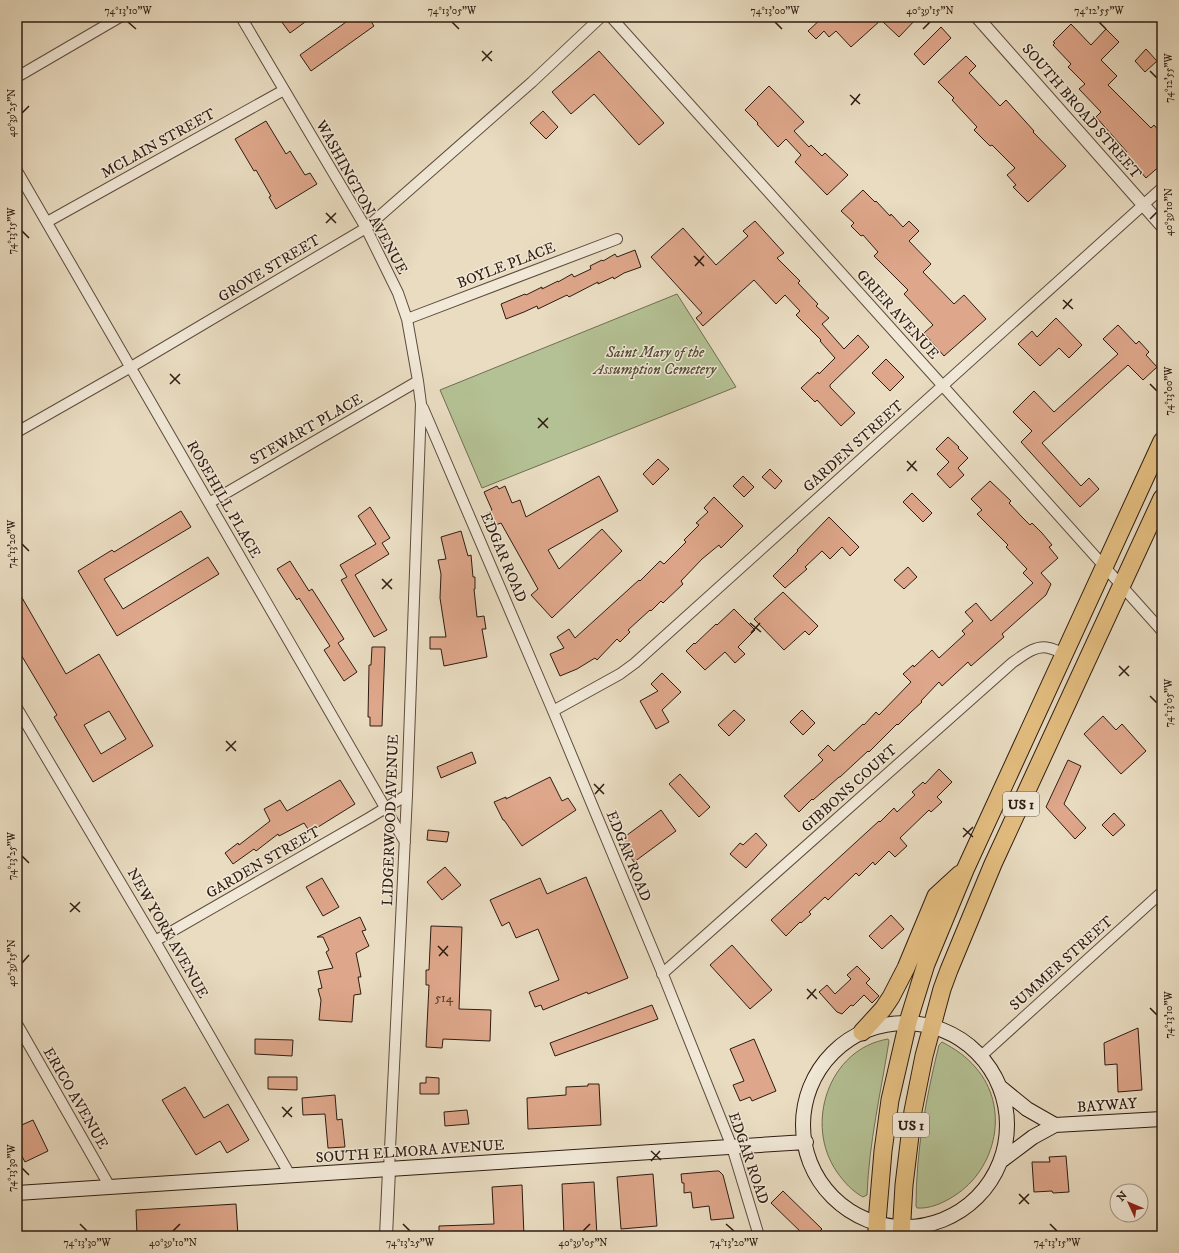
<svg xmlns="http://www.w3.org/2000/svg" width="1179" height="1253" font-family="'IM FELL DW Pica',serif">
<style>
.green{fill:#b4c194;stroke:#716e52}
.building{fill:#dea68a;stroke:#2e1c11;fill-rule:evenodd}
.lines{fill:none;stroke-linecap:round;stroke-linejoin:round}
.minor-casing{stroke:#5d4c3d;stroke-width:12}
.tertiary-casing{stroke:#5d4c3d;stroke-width:14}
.secondary-casing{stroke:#2e1c11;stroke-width:16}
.trunk-casing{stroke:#2e1c11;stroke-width:19}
.minor{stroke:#f1e8d7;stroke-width:10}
.tertiary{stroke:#f1e8d7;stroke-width:12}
.secondary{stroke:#f1e8d7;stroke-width:14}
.trunk{stroke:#e4be80;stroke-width:17}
.ticks{fill:none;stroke:#2e1c11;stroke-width:1.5}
.labels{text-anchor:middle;stroke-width:3;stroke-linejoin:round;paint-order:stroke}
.number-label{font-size:13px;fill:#5a3e2f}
.shield{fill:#f1e8d7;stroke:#68594c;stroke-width:1}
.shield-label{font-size:14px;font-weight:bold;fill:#2e1c11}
.street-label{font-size:15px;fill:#2e1c11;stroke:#f1e8d7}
.park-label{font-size:15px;font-style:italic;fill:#564e38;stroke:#f1e8d7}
.neatline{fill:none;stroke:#2e1c11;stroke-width:1.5}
.ticks-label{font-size:10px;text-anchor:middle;fill:#2e1c11}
</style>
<rect width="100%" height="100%" fill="#e9dcc1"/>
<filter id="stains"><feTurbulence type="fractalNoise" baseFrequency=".005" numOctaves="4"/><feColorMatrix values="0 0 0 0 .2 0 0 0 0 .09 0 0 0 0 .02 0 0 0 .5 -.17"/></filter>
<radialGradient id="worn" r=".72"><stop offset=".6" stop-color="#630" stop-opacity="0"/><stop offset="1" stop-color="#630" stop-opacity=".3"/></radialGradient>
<!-- green -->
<path class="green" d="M677,294L736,387L482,488L440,390Z
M888,1039L889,1041C881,1092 869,1142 867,1195L863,1197C852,1191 844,1182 837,1172C804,1125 828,1049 888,1039Z
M942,1042C955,1049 966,1056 976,1068C1010,1107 997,1169 954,1196C943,1203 930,1209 917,1208L916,1206C916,1151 926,1098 939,1045Z"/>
<!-- building -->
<path class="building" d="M278,17H312L290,33Z
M353,17H368L374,26L311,71L300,55Z
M823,17H918L899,37L881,20L851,47L836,31L829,37L824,31L816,39L808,31Z
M1071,24L1091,45L1106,29L1119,42L1101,60L1117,76L1108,85L1151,128L1154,125L1162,134V147L1158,151L1162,156V164L1146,178L1125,154L1127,152L1096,117L1101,112L1079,89L1085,84L1068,67L1071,64L1053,45L1055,43L1053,42Z
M941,27L951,38L924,65L914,54Z
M1146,49L1157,61L1145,72L1135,61Z
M599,51L664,123L639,145L594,94L571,114L552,92Z
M966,56L976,66L969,73L1000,106L1006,100L1034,131L1033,132L1066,166L1028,202L1013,187L1016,185L1007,175L1015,168L992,145L990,146L974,130L977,127L952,100L954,98L938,82Z
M769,86L804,122L794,131L809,147L811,145L822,156L825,153L848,175L827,195L795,162L801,155L786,139L778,147L757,124L758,123L745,110Z
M543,111L558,127L546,139L530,123Z
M266,121L286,154L290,151L305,175L310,173L317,184L276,209L269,197L271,196L256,170L254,171L235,139Z
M863,190L875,202L876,201L890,216L891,214L903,227L909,221L919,231L909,241L931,264L923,272L954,304L964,295L986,319L944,356L924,333L933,325L904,294L908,290L874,256L878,252L863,235L861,236L851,226L854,223L841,211Z
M755,221L784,253L777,258L800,281L798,283L818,304L816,306L829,318L822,324L844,349L858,335L869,347L830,385V387L855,413L841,426L817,400L815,402L801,388L818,372L819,374L835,358L820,341L821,340L796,315L800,311L785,295L776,304L754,280L703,326L696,318L702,313L651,257L683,228L716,265L748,236L743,231Z
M635,250L641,267L624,273L614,279L613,277L598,284V282L569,297L567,295L538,309L537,306L524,312L506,319L501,304L525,294L526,295L542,287V289L558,281V282L572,274L574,277L591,269L590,266L602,260L603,261L615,254L617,257Z
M1056,318L1082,345L1069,358L1059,348L1040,366L1018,344L1032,331L1037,337Z
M1118,325L1136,344L1139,341L1149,352L1146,355L1157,367L1143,380L1128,365L1042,443L1081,486L1089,478L1099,489L1080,507L1021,442L1032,431L1013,412L1034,391L1054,412L1118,354L1103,339Z
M886,359L904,377L890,391L872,373Z
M948,437L959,447L958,448L968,458L958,468L964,475L950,488L937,474L949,462L936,449Z
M658,459L669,469L653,485L643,474Z
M770,469L782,481L775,489L762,477Z
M599,476L618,511L548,550L559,569L602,529L622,551L552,618L531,595L538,589L501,523L493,526L488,512L492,510L484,492L497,486L499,489L505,486L512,503L520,500L526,517Z
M743,476L754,487L744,497L733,486Z
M990,481L1011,501L1009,503L1021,516L1030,525L1032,523L1042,533L1052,545L1049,547L1058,558L1041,573L1051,584L1046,595L1002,634L1004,637L971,666L968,662L942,686L939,682L921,701L922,702L911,712L898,725L897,724L869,752L868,751L840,777H839L813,800L812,799L799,812L784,796L823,760L818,755L828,745L834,751L863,724L864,725L876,712L879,715L911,682L903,674L913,665L914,667L932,650L939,658L965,634L962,631L973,621L965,612L976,603L991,621L1033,583L1023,573L1027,569L1006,547L1008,545L977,514L982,510L971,499Z
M912,493L932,513L923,522L903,502Z
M714,497L743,526L721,548L719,545L702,559L681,581L683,584L663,603L661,601L651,611L650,610L628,630L630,632L620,642L617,639L597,660L595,658L577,669L560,676L550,654L564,648L557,637L569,629L575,638L639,580L640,581L660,561L664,564L686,542L684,540L699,525L696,523L708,512L704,508Z
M370,507L390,538L382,543L389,554L355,575L387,630L374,637L341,580L347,577L340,565L376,544L358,516Z
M181,511L191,527L104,579L123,609L208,557L219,574L117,636L78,571L112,550L114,552Z
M829,517L859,547L850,556L842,547L830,559L822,551L805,567L807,569L785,588L773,576L798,551L797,550Z
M461,531L468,556L471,555L473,577H475V589H474L477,617L484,616L486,629H482L487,657L444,666L441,649H430V637H446L440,598L441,574L438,560L446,559L441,537Z
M290,561L309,591L312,589L344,639L338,643L357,672L344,681L324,650L330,646L299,598L297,600L277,569Z
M908,567L917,577L904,589L894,580Z
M17,589L66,674L99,654L153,746L93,782L54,717L57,715L17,648ZM109,711L126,739L101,754L84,725Z
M783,592L818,626L809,635L805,631L784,650L754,619Z
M734,609L755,630L738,647L745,654L735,663L725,652L705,670L686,651L694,643L695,644L716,624L717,625Z
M372,647H385L382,726H370V717H368L369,665H371Z
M662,673L681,692L662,710L669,722L656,729L640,701L658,691L651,684Z
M734,710L745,720L729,736L718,725Z
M802,710L815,723L803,735L790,722Z
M1103,716L1116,730L1122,724L1146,751L1121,774L1084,734Z
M472,752L476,763L441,778L437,767Z
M1068,760L1081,766L1064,804L1086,828L1075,839L1046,807Z
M939,769L952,782L937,797L942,802L931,812L929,810L900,838L907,846L895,857L889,851L875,865L873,862L859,876L856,873L828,900L825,897L809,912L811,914L801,923L800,922L786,936L771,920L879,821L880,822L894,808L897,812L915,795L912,792L923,782L925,784Z
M680,774L710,807L699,817L669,784Z
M550,777L562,801L568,798L576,810L522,846L504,820H503L494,802L506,797V799Z
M340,780L355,804L310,832L304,823L279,836L278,834L256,851L254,849L233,864L225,853L238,843L239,845L270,821L264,809L280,800L287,811Z
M661,810L676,831L634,862L619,841Z
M1114,813L1125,825L1113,836L1102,825Z
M428,830L449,832L447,842L427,840Z
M756,833L767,845L746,868L730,854L740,843L743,845Z
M445,867L461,885L442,900L427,882Z
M586,877L628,978L588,994L587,992L543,1010L541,1005L535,1007L529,992L559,980L538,929L516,938L509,922L502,926L490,900L540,878L547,894Z
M322,878L339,907L323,916L306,887Z
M891,915L904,929L882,949L869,936Z
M360,917L366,930L362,931L369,946L356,953L361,977H358L361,994L354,995L352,1022L319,1020L321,1000L318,989L322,988L318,971L333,968L326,952L329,950L323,937H317Z
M431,926L462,927L459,1009L491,1010L490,1041L443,1039L442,1048L426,1047L429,985H426V970H429Z
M732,945L772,990L750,1009L710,965Z
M857,966L870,979L866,983L879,996L872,1003L864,995L853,1006L851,1005L842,1014L837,1012L819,992L827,985L835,994L851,979L847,975Z
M652,1005L658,1019L555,1056L550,1043Z
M1138,1028L1142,1090L1118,1092L1117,1064L1105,1065L1104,1043Z
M255,1039L293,1040L292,1056L255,1054Z
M754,1039L776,1091L752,1101L750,1097L740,1101L733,1085L744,1081L730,1049Z
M268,1077H297V1090L268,1089Z
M426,1077L439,1078V1094H420V1083H426Z
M588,1084H599L601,1125L528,1129L527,1098L566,1095V1087L588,1086Z
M185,1087L204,1118L228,1104L249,1140L227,1153L220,1141L196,1155L162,1100Z
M335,1095L337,1120L342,1119L345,1147L328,1148L325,1114L303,1115L302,1098Z
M467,1110L469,1124L445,1126L444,1112Z
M33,1120L48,1151L25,1162L17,1147V1127Z
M1066,1156L1069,1192L1053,1193L1052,1191L1034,1192L1032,1162H1050L1049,1157Z
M716,1171H719L723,1175L734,1218L711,1220L709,1206L693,1208L691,1192L684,1193V1183H682L681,1174Z
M653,1174L657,1226L621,1229L617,1177Z
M594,1182L597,1236H564L562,1184Z
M522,1185L524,1236H439V1226L494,1224L492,1187Z
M783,1191L822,1229L815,1236H805L771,1203Z
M236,1204L238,1236H137L136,1210Z"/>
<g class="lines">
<!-- minor casing -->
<g class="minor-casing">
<path id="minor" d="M241,17L366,228L398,293L407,319L418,381L421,404L407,795L389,1170
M611,17L942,385L1162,631
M17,77L120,17
M17,171L405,842
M47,222L284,90
M407,319L617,239
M423,408L553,711L664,977L732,1147L759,1236
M17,432L131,367L366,228L532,82L601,17
M209,503L418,381
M17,708L155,941L290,1175
M553,711L620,674L635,663L1162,188
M155,941L369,818L407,795
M662,974L1012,663C1022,656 1036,644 1049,648C1054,649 1059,652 1064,653
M17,1024L110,1187
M980,1057L1162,892"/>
</g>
<!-- tertiary casing -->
<g class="tertiary-casing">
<path id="tertiary" d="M977,17L1162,226
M386,1236L389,1170"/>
</g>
<!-- secondary casing -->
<g class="secondary-casing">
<path id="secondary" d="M803 1125a102 102 0 1 1 204 0a102 102 0 1 1-204 0Z
M1000,1087L1027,1109L1055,1125
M1001,1161L1033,1137L1055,1125L1162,1119
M17,1193L806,1142"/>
</g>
<!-- trunk casing -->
<g class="trunk-casing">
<path id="trunk" d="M862,1032L883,1009L891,997L906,968L936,896L960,874
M877,1236V1222L883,1151L890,1100L908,1022L926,964L965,870L1162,441
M901,1236L904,1185L913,1111L924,1056L942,989L949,970L993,864L1162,498"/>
</g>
<!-- minor -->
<use href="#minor" class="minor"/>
<!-- tertiary -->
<use href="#tertiary" class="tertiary"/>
<!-- secondary -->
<use href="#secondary" class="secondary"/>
<!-- trunk -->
<use href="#trunk" class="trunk"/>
</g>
<!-- ticks -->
<path class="ticks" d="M128,22L136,29M452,22L459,29M775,22L782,29M1099,22L1106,29M923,29L930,22M482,51L492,61M482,61L492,51M1150,71L1157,78M850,95L860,104M851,105L860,94M22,113L29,106M326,213L336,223M1150,219L1157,212M326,223L336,213M22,231L29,238M694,256L704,266M695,266L704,256M1063,300L1073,309M1063,309L1072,299M170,374L180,384M170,384L180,374M1150,384L1157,391M538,418L548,428M538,428L548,418M907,461L917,471M907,471L916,461M22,544L29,551M382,579L392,589M382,589L392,579M750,623L761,632M751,633L760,623M1119,666L1129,676M1119,676L1129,666M1150,696L1157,703M226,741L236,751M226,751L236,741M594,784L604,794M595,794L604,784M963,828L973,837M963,837L973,827M22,856L29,863M70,903L80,912M70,912L80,902M438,946L448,956M439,956L448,946M22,963L29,955M807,989L817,999M807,999L816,989M1150,1008L1157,1015M282,1107L292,1117M283,1117L292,1107M651,1151L661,1160M651,1161L660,1151M22,1168L29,1175M1019,1194L1029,1204M1019,1204L1029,1194M80,1224L87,1231M403,1224L410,1231M726,1224L734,1231M1050,1224L1057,1231M173,1231L180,1224M583,1231L590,1224"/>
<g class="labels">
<!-- number labels -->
<g class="number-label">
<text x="444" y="1002">514</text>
</g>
<!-- shield labels -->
<g class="shield">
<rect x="1003" y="792" width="36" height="24" rx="3"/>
<rect x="893" y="1113" width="36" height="24" rx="3"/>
</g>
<g class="shield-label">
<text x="1021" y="809">US 1</text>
<text x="911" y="1130">US 1</text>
</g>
<!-- street labels -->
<g class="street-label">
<text transform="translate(1082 111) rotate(49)" y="5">SOUTH BROAD STREET</text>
<text transform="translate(158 143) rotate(-29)" y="5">MCLAIN STREET</text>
<text transform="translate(362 197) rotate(61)" y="5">WASHINGTON AVENUE</text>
<text transform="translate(506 265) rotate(-21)" y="5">BOYLE PLACE</text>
<text transform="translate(269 268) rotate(-31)" y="5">GROVE STREET</text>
<text transform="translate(898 314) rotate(48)" y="5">GRIER AVENUE</text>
<text transform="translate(306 429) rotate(-30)" y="5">STEWART PLACE</text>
<text transform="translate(853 446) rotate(-42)" y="5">GARDEN STREET</text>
<text transform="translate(224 499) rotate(60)" y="5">ROSEHILL PLACE</text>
<text transform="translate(504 557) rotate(67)" y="5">EDGAR ROAD</text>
<text transform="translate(849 788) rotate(-42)" y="5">GIBBONS COURT</text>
<text transform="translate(390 820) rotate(-88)" y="5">LIDGERWOOD AVENUE</text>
<text transform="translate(629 856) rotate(68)" y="5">EDGAR ROAD</text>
<text transform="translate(263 862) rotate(-30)" y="5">GARDEN STREET</text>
<text transform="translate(168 933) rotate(60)" y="5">NEW YORK AVENUE</text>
<text transform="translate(1061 963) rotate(-42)" y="5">SUMMER STREET</text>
<text transform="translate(76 1098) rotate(60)" y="5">ERICO AVENUE</text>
<text transform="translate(1107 1105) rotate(-4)" y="5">BAYWAY</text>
<text transform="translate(410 1151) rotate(-4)" y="5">SOUTH ELMORA AVENUE</text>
<text transform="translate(749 1158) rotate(71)" y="5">EDGAR ROAD</text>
</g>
<!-- park labels -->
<g class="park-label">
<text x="655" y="357">Saint Mary of the<tspan x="655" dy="17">Assumption Cemetery</tspan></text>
</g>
</g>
<!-- margin -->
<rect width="1179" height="1253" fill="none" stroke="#e9dcc1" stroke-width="44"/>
<!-- north arrow -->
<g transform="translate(1129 1203) rotate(314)"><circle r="19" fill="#f1e8d7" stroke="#a39688"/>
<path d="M0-3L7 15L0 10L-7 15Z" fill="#8f2418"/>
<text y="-6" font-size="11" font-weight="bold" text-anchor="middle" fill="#2e1c11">N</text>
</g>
<rect x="22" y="22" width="1135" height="1209" class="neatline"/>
<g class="ticks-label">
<text x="128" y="14">74°13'10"W</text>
<text x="452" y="14">74°13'05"W</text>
<text x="775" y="14">74°13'00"W</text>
<text x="930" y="14">40°39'15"N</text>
<text x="1099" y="14">74°12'55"W</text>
<text transform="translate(1168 78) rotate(-90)" y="4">74°12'55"W</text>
<text transform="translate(11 113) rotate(-90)" y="4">40°39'25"N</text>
<text transform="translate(1168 212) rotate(-90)" y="4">40°39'10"N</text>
<text transform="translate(11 231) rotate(-90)" y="4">74°13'15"W</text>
<text transform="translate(1168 391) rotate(-90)" y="4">74°13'00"W</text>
<text transform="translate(11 544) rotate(-90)" y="4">74°13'20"W</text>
<text transform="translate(1168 703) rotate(-90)" y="4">74°13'05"W</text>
<text transform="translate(11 856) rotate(-90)" y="4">74°13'25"W</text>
<text transform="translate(11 963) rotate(-90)" y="4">40°39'15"N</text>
<text transform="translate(1168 1015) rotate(-90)" y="4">74°13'10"W</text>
<text transform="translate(11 1168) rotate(-90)" y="4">74°13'30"W</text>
<text x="87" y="1246">74°13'30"W</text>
<text x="173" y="1246">40°39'10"N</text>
<text x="410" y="1246">74°13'25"W</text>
<text x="583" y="1246">40°39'05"N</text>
<text x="734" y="1246">74°13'20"W</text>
<text x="1057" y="1246">74°13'15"W</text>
</g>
<rect width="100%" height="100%" filter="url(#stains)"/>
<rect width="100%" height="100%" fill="url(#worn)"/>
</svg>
